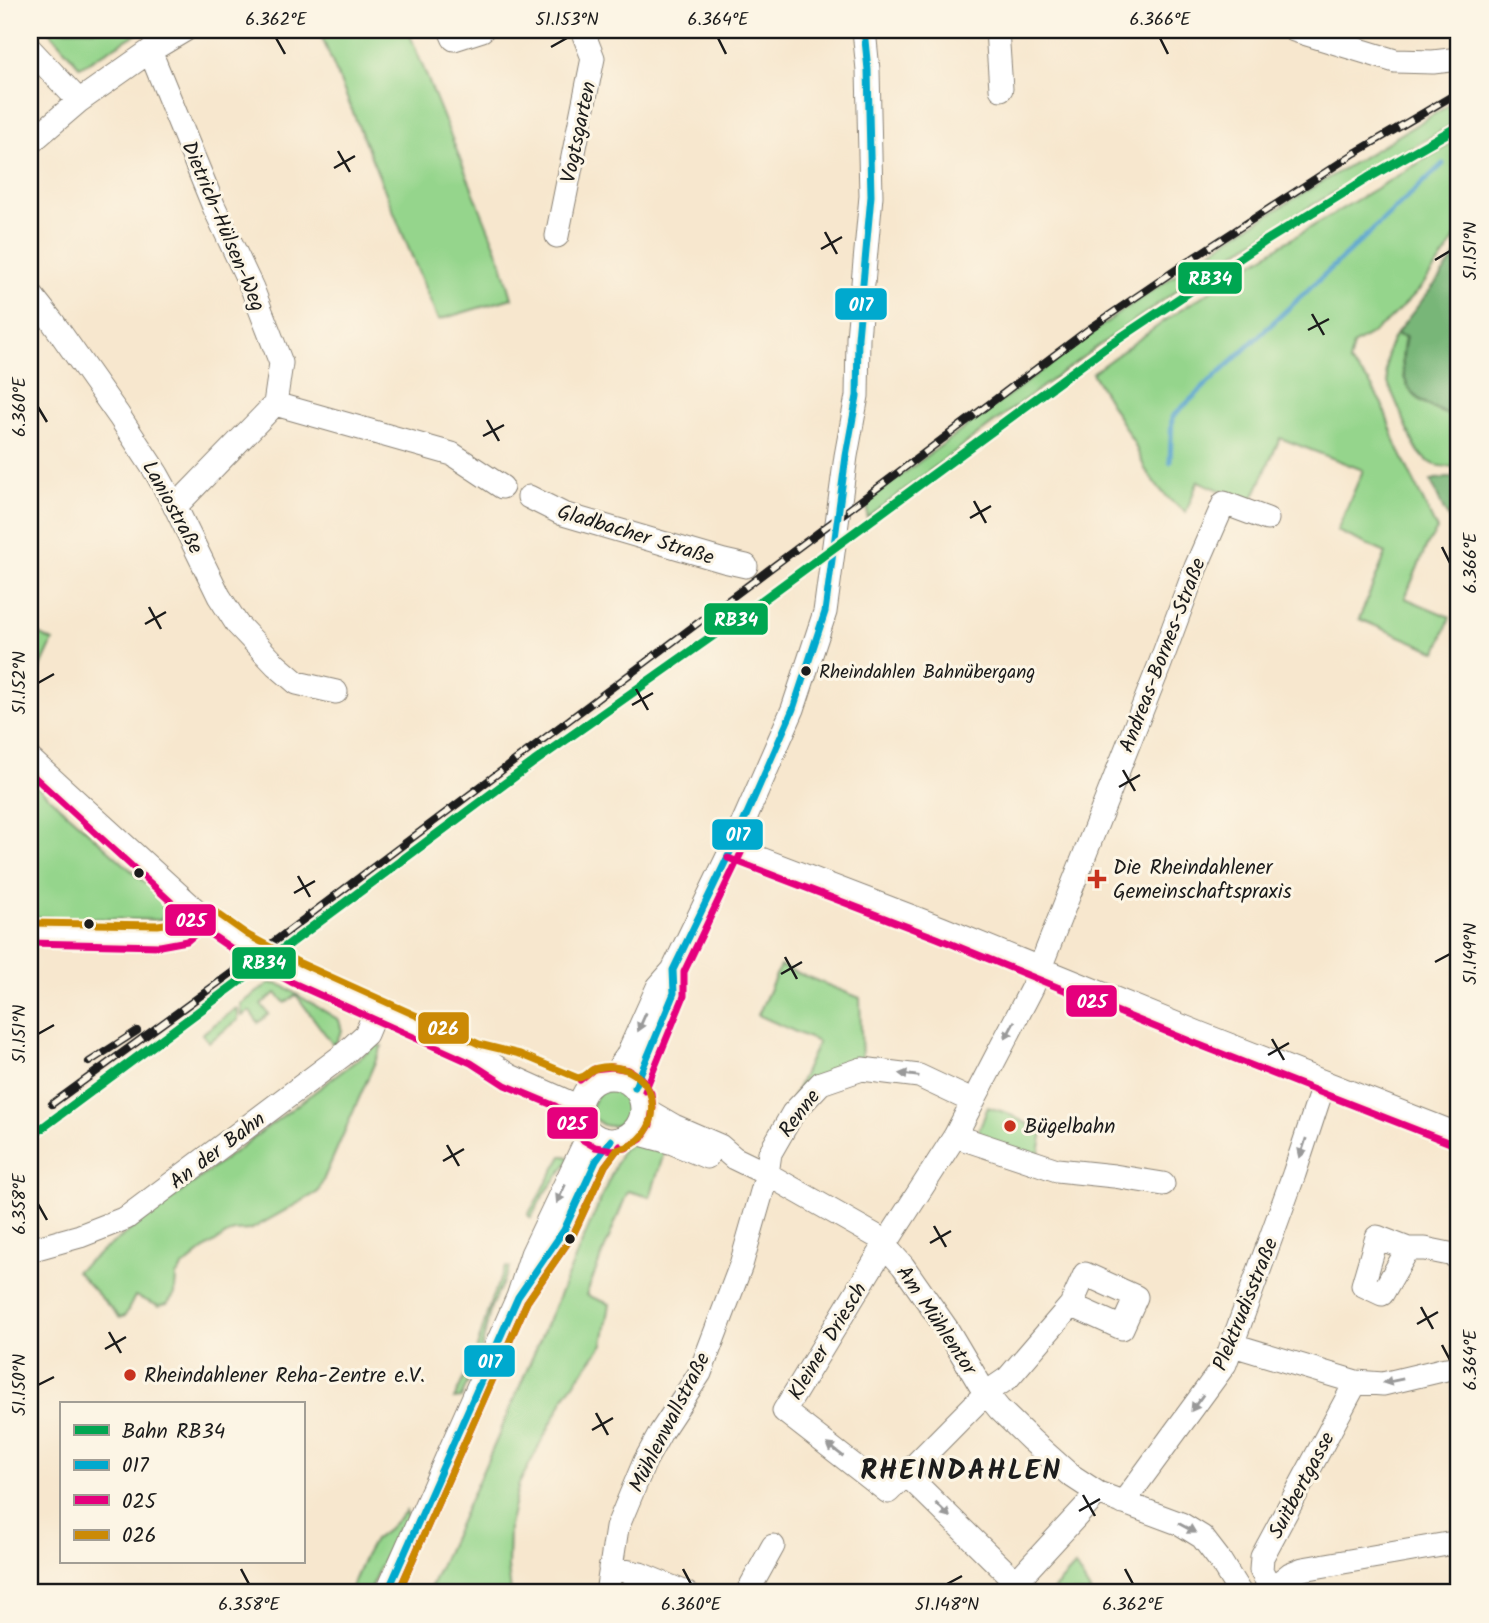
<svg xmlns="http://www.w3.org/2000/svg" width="1489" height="1623" font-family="Kalam,sans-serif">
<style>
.green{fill:#95d58c;stroke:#587854;stroke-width:2}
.forest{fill:#78b678;stroke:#4a694a;stroke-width:2}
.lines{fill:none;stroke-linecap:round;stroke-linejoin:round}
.stream{stroke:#53a2cd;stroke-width:5}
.minor-casing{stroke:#8a8275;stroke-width:25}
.minor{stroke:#fff;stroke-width:23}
.rail-casing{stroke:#1c1c1c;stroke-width:8}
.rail{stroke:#fcf5e5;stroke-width:5;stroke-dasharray:16;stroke-linecap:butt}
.bus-1-casing{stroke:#fcf5e5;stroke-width:12}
.bus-2-casing{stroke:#fcf5e5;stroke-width:12}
.bus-3-casing{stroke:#fcf5e5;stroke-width:12}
.bus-1{stroke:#00a9ce;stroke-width:7}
.bus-2{stroke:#e5007d;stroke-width:7}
.bus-3{stroke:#cb8a06;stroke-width:7}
.rail-1-casing{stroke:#fcf5e5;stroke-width:14}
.rail-1{stroke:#00a651;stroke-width:9}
.oneway{fill:#999}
.ticks{fill:none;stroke:#1c1c1c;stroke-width:2.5}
.bus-dot{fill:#1c1c1c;stroke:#fcf5e5;stroke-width:2.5}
.poi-dot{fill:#c8321e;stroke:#fcf5e5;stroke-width:2.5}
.labels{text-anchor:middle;stroke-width:6;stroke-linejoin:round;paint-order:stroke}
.bus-label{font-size:19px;fill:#1c1c1c;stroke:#fcf5e5;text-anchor:start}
.street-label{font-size:21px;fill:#1c1c1c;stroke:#fcf5e5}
.poi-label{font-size:21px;fill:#1c1c1c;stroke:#fcf5e5;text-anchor:start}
.district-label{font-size:28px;font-weight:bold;letter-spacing:2px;fill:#1c1c1c;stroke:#fcf5e5}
.line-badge{stroke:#fcf5e5;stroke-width:2.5}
.badge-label{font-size:19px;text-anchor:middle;font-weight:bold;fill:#fff}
.neatline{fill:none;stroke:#1c1c1c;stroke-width:2.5}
.ticks-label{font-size:18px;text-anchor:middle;fill:#1c1c1c}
</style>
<rect width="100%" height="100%" fill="#fcf5e5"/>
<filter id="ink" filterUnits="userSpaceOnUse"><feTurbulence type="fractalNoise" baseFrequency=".0143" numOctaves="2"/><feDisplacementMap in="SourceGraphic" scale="14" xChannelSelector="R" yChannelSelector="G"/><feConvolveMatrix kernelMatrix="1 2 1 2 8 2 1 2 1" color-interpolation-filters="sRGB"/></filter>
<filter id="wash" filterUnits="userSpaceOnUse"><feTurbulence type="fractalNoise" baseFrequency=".00686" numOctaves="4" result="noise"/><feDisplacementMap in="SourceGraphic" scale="28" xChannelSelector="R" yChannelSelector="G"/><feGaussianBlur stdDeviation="1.57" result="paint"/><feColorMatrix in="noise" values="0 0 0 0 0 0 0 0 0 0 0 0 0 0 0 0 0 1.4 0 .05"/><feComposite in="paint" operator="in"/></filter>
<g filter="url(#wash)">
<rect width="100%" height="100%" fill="#f7e7ce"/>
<!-- green -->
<path class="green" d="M48,30H143L80,67Z
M319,30H408L501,260L512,298L438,320Z
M1459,99V121C1357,178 1255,237 1159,303C1060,372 963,445 867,518L868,500L1119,313L1236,234Z
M1459,139V230L1447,252L1418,291L1389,320L1371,334L1353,345L1349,362L1369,382L1382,404L1397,446L1437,530L1426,547L1405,598L1450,617L1437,652L1359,619L1386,553L1337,531L1363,470L1280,438L1251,503L1198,481L1186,512L1170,500L1157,486L1145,469L1134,443L1092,373L1173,315L1281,245Z
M1395,335L1405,337C1394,388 1414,404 1459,419V466C1439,469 1425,464 1415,446L1388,383L1386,371L1388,349Z
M30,630L53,641L30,691Z
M30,780L169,904L161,920L30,917Z
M780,966L860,998L862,1063L788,1109L818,1042L758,1015Z
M270,983L281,985L339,1020L342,1031L334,1046L296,995L285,1003L276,993L261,1004L269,1014L258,1023L250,1011L242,1016L241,1004Z
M235,1009H238V1020L209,1042L202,1034Z
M377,1045L382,1046L318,1192L250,1230L234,1231L226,1235L206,1248L184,1266L176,1276L175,1294L167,1304L159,1306L135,1296L125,1316L120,1318L76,1271Z
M592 1108a18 18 0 1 1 36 0a18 18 0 1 1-36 0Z
M988,1107L1007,1113L1043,1132L1038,1158L976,1138Z
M637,1140L664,1153L650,1197L628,1191L586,1295L610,1304L603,1344L567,1393L519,1484L509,1526L508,1567L511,1593H428L497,1439L622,1150Z
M562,1156H565L571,1158L543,1196L531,1218L528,1215Z
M506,1267L510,1268L491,1307L481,1351L461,1398L454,1399L476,1351L492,1297Z
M406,1511L408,1521L404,1525L398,1528L368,1593H349L365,1556L374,1540L387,1530Z
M1075,1566L1091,1593H1050Z"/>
<!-- forest -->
<path class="forest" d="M1459,251V418C1414,403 1394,388 1406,337L1396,334L1438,280Z
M1459,477V532L1444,511L1431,481L1435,479Z"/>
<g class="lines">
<!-- stream -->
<path class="stream" d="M1170,462L1172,417L1443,164"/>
</g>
</g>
<g filter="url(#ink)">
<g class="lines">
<!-- minor casing -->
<g class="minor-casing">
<path id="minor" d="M450,30L454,39L482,30
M997,30L1001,89
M1294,30L1395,61L1433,62L1459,59
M30,49L79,101
M150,51L214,207L252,288L281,363L275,404L175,507
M30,143L79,101L150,51L185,30
M557,236L593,58L582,30
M30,293L52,321L119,416L157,474L177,510L219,596L237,624L276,665L297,683L336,692
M275,404L452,454L502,487
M529,497L563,514L724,561L746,566
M30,759L201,915L243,944L295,972L476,1054L510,1076L570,1103L580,1114
M732,848L941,928L1201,1034L1459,1135
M30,933L159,936L182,932L201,915
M612,1077L627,1056L658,987L673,970L732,848L793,709L825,612L846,456L857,396L858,338L871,196L868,70L864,30
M580 1109a31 31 0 1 1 62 0a31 31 0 1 1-62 0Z
M635,1087L674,993L673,970
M643,1108L674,1126L720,1146L734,1158L767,1174L876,1236L903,1266L947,1329L982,1388L999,1409L1031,1440L1069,1474L1098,1493L1181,1524L1202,1537L1219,1559L1240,1593
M633,1132L673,1143L707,1157
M955,1136L1057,1170L1114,1176L1163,1184
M1408,1249L1382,1294L1363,1285L1377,1237L1408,1249H1425L1459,1256
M30,1250L80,1236L126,1218L343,1055L366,1034L376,1010
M538,1268L564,1230L596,1161L611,1140
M1071,1305L1085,1274L1136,1297L1122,1328L1071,1305L1008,1378L986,1393L906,1474L1016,1582L1098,1493
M1233,1345L1356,1382L1383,1384L1446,1369L1459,1367
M906,1474L888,1492L784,1411L885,1245L955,1136L1032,988L1160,664L1196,567L1224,503L1267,519
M1123,1503L1225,1364L1294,1174L1324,1083
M610,1568L640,1574L686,1593
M1271,1589L1261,1570L1262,1557L1356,1382
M387,1593L518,1297L532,1254L590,1132
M607,1593L617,1528L645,1461L661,1432L700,1373L741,1265L767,1174L770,1153L793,1113L821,1083L862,1069L919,1076L972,1101
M747,1593L773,1546
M1266,1593L1290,1574L1303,1569L1459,1542"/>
</g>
<!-- minor -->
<use href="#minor" class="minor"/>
<!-- rail casing -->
<g class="rail-casing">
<path id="rail" d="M89,1062L137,1031
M52,1104L259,953L1089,329L1196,256L1355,153L1459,92"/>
</g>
<!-- rail -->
<use href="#rail" class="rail"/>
<!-- bus-1 casing -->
<g class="bus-1-casing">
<path id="bus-1" d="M635,1087L674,993L673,970L732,848L793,709L825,612L846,456L857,396L858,338L871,196L868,70L864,30
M387,1593L518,1297L564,1230L596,1161L611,1140"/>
</g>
<!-- bus-2 casing -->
<g class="bus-2-casing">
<path id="bus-2" d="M30,773L194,923L238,953L291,982L471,1063L505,1085L555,1106L563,1111L571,1119L574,1129L583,1140L595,1147L613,1150L626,1148L641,1139L650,1125L653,1108L651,1093L643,1080L629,1070L612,1067L594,1069L580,1080
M728,858L937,938L1197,1044L1455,1145
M30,943L160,946L187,941L208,923
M645,1091L684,996V972L741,853
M398,1593L527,1302L573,1235L605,1166L620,1146"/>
</g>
<!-- bus-3 casing -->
<g class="bus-3-casing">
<path id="bus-3" d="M207,906L248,935L300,963L479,1044L520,1054L578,1078C586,1077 586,1074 592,1070C598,1067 608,1066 614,1067C664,1072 666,1141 617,1150L605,1166L573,1235L527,1302L398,1593
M30,923L158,925L177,922L194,907"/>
</g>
<!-- bus-1 -->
<use href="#bus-1" class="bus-1"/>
<!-- bus-2 -->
<use href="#bus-2" class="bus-2"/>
<!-- bus-3 -->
<use href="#bus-3" class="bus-3"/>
<!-- rail-1 casing -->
<g class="rail-1-casing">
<path id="rail-1" d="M30,1137L534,762L745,613L1105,348L1264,242L1368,178L1459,126"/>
</g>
<!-- rail-1 -->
<use href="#rail-1" class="rail-1"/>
</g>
<!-- one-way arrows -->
<defs><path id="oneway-solid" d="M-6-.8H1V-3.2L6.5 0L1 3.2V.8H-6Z" transform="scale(1.75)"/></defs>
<g class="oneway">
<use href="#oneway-solid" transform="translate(642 1022) rotate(114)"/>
<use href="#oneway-solid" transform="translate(1010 1030) rotate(118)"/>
<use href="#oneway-solid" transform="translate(909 1075) rotate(-172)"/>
<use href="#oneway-solid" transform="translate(1303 1148) rotate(108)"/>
<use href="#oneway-solid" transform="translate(561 1194) rotate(115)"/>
<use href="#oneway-solid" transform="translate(1393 1381) rotate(168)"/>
<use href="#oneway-solid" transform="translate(1197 1403) rotate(126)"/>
<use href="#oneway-solid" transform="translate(835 1450) rotate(-142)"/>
<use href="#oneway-solid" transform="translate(943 1510) rotate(44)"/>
<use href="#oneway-solid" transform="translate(1187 1528) rotate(29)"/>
</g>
</g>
<!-- ticks -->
<path class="ticks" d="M276,38L285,54M718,38L726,54M1160,38L1168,54M551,47L567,38M338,151L350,172M334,168L355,156M825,232L837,254M821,249L842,237M1435,260L1450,251M1312,314L1324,335M1308,330L1329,319M38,407L47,422M487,420L499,441M483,436L504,425M974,501L986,523M970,518L991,506M1442,547L1450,563M149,607L161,629M145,624L166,612M38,683L54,674M636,689L648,710M632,705L653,693M1123,770L1135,791M1119,787L1140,775M298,876L310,897M294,893L315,881M785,957L797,979M1435,962L1450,954M781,974L802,962M38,1034L54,1025M1272,1039L1284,1060M1268,1055L1289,1043M447,1145L459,1166M443,1161L464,1149M38,1204L47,1220M934,1226L946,1247M930,1243L951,1231M1421,1307L1433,1329M1417,1324L1438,1312M109,1332L121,1353M1442,1345L1450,1360M105,1349L126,1337M38,1385L54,1377M596,1413L608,1435M592,1430L613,1418M1083,1495L1095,1516M1079,1511L1100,1499M241,1569L249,1584M683,1569L691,1584M1125,1569L1133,1584M947,1584L962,1576"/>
<!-- markers -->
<g class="bus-dot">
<circle cx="806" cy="671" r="6"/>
<circle cx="139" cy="873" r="6"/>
<circle cx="89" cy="924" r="6"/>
<circle cx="570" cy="1239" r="6"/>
</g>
<g class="poi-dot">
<path d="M1093.5 868.5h7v7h7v7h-7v7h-7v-7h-7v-7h7z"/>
<circle cx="1010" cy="1126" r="7"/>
<circle cx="130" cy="1375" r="7"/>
</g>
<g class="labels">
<!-- bus labels -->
<g class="bus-label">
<text x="819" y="678">Rheindahlen Bahnübergang</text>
</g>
<!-- street labels -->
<g class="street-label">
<text transform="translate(578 132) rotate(-78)" y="7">Vogtsgarten</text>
<text transform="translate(224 226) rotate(67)" y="7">Dietrich-Hülsen-Weg</text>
<text transform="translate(173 507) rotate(61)" y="7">Laniostraße</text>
<text transform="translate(636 534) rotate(17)" y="7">Gladbacher Straße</text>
<text transform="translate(1162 655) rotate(-69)" y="7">Andreas-Bornes-Straße</text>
<text transform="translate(799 1113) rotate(-53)" y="7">Renne</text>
<text transform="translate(217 1150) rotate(-37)" y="7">An der Bahn</text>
<text transform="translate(1245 1304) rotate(-68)" y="7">Plektrudisstraße</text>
<text transform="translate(937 1320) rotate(56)" y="7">Am Mühlentor</text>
<text transform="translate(827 1341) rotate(-59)" y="7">Kleiner Driesch</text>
<text transform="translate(669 1422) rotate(-63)" y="7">Mühlenwallstraße</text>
<text transform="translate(1301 1485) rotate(-62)" y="7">Suitbertgasse</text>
</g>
<!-- poi labels -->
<g class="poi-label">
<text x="1113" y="874">Die Rheindahlener<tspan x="1113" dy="24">Gemeinschaftspraxis</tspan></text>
<text x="1024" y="1133">Bügelbahn</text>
<text x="144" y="1382">Rheindahlener Reha-Zentre e.V.</text>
</g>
<!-- district labels -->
<g class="district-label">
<text x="961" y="1479">RHEINDAHLEN</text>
</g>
</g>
<g class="line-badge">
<rect x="1177" y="261" width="66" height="34" rx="7" fill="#00a651"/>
<rect x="834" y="287" width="54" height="34" rx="7" fill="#00a9ce"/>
<rect x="703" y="602" width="66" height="34" rx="7" fill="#00a651"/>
<rect x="711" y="818" width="53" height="33" rx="7" fill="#00a9ce"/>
<rect x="164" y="903" width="53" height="34" rx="7" fill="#e5007d"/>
<rect x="231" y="946" width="66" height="34" rx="7" fill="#00a651"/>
<rect x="1065" y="984" width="53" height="34" rx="7" fill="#e5007d"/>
<rect x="417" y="1011" width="53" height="34" rx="7" fill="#cb8a06"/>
<rect x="546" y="1106" width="53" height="34" rx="7" fill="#e5007d"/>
<rect x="463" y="1344" width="53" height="34" rx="7" fill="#00a9ce"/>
</g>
<g class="badge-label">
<text x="1210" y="285">RB34</text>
<text x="861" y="311">017</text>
<text x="736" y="626">RB34</text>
<text x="738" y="841">017</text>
<text x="191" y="927">025</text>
<text x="264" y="969">RB34</text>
<text x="1092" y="1008">025</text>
<text x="443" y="1035">026</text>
<text x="572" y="1130">025</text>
<text x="490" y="1368">017</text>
</g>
<!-- margin -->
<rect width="1489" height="1623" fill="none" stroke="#fcf5e5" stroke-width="77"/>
<!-- legend -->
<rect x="60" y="1402" width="245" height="161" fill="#fcf5e5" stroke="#a29e95" stroke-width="2"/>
<rect x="74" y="1425" width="35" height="10" fill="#00a651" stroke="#a29e95" stroke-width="2"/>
<text x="122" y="1438" font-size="21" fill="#1c1c1c">Bahn RB34</text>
<rect x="74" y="1460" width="35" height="10" fill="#00a9ce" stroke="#a29e95" stroke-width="2"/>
<text x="122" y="1472" font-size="21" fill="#1c1c1c">017</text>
<rect x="74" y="1495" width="35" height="10" fill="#e5007d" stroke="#a29e95" stroke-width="2"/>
<text x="122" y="1508" font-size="21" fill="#1c1c1c">025</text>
<rect x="74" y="1530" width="35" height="10" fill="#cb8a06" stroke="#a29e95" stroke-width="2"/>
<text x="122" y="1542" font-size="21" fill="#1c1c1c">026</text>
<rect x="38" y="38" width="1412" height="1546" class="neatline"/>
<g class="ticks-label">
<text x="276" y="25">6.362°E</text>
<text x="567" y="25">51.153°N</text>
<text x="718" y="25">6.364°E</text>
<text x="1160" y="25">6.366°E</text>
<text transform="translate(1470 251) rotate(-90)" y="6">51.151°N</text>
<text transform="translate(19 407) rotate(-90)" y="6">6.360°E</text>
<text transform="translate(1470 563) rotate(-90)" y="6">6.366°E</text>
<text transform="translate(19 683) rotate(-90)" y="6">51.152°N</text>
<text transform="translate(1470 954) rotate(-90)" y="6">51.149°N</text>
<text transform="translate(19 1034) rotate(-90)" y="6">51.151°N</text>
<text transform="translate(19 1204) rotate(-90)" y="6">6.358°E</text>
<text transform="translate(1470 1360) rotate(-90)" y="6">6.364°E</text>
<text transform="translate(19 1385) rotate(-90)" y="6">51.150°N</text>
<text x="249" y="1610">6.358°E</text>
<text x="691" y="1610">6.360°E</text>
<text x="947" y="1610">51.148°N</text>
<text x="1133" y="1610">6.362°E</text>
</g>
</svg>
